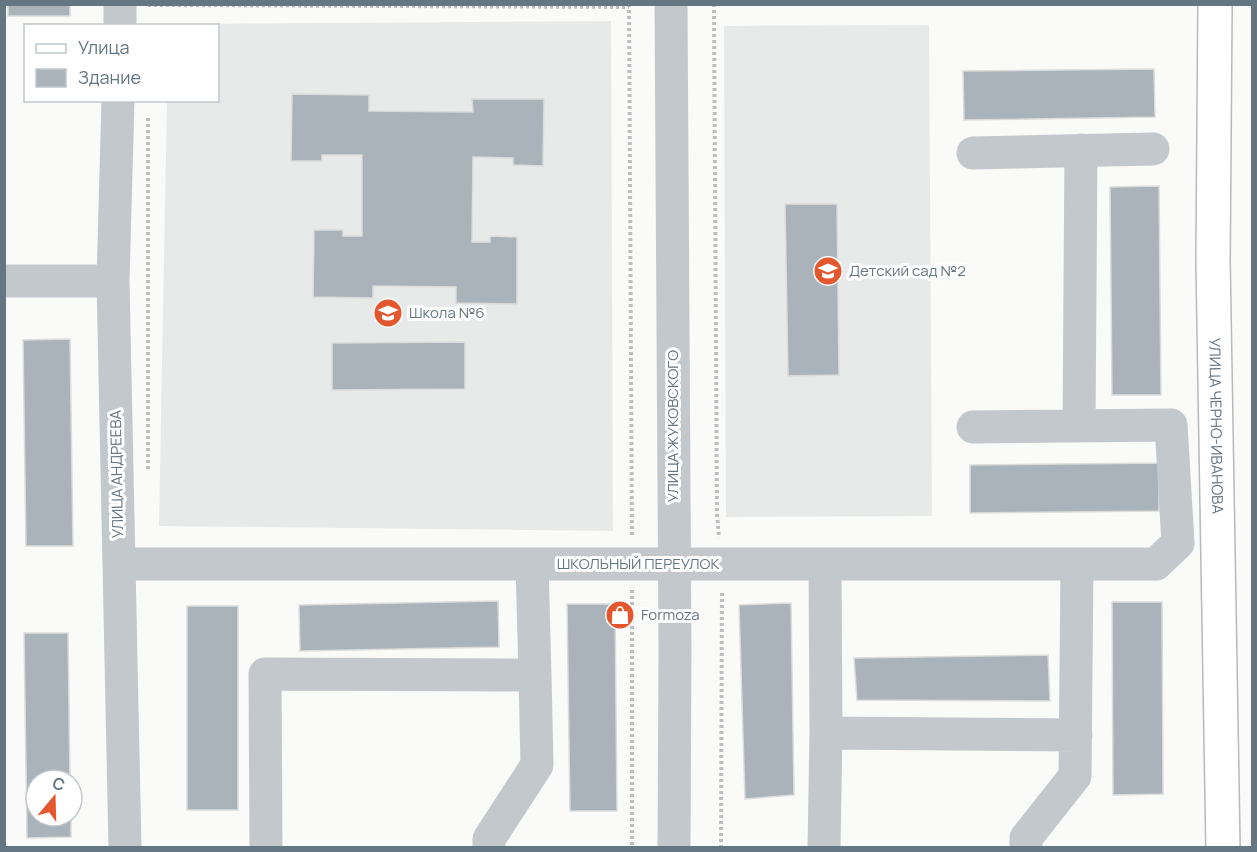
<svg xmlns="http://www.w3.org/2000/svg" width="1257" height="852" font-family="Manrope,sans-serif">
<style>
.built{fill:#e8e9e9}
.building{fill:#aab3b9;stroke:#dcdcda;stroke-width:1.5}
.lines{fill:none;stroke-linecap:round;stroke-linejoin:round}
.major-casing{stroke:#b5babe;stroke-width:36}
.path{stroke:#bbbfc2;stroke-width:4;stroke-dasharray:3 3;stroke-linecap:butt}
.minor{stroke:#c3c8cc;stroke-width:33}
.major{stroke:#fff;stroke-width:33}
.labels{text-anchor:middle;stroke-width:6;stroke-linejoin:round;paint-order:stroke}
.poi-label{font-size:15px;fill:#657683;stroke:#fff;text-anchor:start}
.street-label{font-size:15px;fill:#657683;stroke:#fff}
</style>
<rect width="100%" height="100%" fill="#fafaf8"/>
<!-- built -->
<path class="built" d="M611,21L613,531L159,526L167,101L218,100V26H168L169,24Z
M929,25L932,516L726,517L724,26Z"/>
<!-- building -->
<path class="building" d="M8,4H70V16H8Z
M1154,69L1155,117L964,120L963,71Z
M292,94L369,95V111L473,112L472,99H544L543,166L513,165V158L473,157L472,242H490V236L517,237V304L456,303V287L373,286V298L313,297L314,230H343V236H362V155H322V161H291Z
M1159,186L1161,395H1112L1110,187Z
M785,204H837L839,375L788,376Z
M70,339L73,546H26L23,340Z
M465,342V389L332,390V343Z
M1159,463V511L970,513V465Z
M498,601L499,647L300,651L299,605Z
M1112,602H1162L1163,794L1113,795Z
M791,603L794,795L745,799L739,605Z
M567,604H615L617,811H570Z
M187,606H238V810H187Z
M24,633H68L70,780H36V816H71V837L27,838Z
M1048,655L1050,701L857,700L854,658Z"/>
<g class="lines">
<!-- major casing -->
<g class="major-casing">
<g id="major">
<path id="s1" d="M1215,4L1213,261L1223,848"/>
</g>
</g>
<!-- path -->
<path class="path" d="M629,4L632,538
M714,4L717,514L719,538
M148,5L629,7
M148,469V116
M632,590V848
M721,848L722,590"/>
<!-- minor -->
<path class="minor" d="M671,4L675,650L674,848
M120,26V4
M118,100L113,281L125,848
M973,153L1153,149
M4,281H113
M1079,426L1081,150
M119,564H1156L1178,543L1171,425L973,427
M532,564L535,675
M826,733L1076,735
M266,848L265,674L535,675L537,765L489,839V848
M824,848L826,733L825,564
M1026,848V838L1075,776L1077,564"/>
<!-- major -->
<use href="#major" class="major"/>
</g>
<!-- icons -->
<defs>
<g id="school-disc" transform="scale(1.5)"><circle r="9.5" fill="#e4572e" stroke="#fff"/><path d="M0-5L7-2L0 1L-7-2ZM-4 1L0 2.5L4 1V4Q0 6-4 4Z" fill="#fff"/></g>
<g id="shop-disc" transform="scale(1.5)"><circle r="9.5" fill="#e4572e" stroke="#fff"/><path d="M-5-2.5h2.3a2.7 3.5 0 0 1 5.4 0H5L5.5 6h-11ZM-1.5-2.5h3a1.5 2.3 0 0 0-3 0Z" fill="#fff"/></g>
</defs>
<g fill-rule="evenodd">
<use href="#school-disc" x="828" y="271"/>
<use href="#school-disc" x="388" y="313"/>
<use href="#shop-disc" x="620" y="615"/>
</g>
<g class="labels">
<!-- poi labels -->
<g class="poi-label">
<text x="849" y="276">Детский сад №2</text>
<text x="409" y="318">Школа №6</text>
<text x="641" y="620">Formoza</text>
</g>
<!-- street labels -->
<g class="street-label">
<text transform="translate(673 426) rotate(-90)" y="5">УЛИЦА ЖУКОВСКОГО</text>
<text dy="5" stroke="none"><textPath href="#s1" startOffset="422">УЛИЦА ЧЕРНО-ИВАНОВА</textPath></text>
<text transform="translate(117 474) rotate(-91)" y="5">УЛИЦА АНДРЕЕВА</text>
<text x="638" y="569">ШКОЛЬНЫЙ ПЕРЕУЛОК</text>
</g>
</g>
<!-- border -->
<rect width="1257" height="852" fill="none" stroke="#657683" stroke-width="12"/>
<!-- legend -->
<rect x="24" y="24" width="195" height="78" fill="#ffffff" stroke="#c1c8cd" stroke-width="1.5"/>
<rect x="36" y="44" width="30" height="9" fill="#ffffff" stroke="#c1c8cd" stroke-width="1.5"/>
<text x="78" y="54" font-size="18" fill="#657683">Улица</text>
<rect x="36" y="69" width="30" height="18" fill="#aab3b9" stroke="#c1c8cd" stroke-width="1.5"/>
<text x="78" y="84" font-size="18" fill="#657683">Здание</text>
<!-- north arrow -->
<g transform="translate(54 798) rotate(19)"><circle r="28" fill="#ffffff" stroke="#c1c8cd" stroke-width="1.5"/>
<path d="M0-4.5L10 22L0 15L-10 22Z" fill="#e4572e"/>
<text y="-9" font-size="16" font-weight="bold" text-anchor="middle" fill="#657683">С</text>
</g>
</svg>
